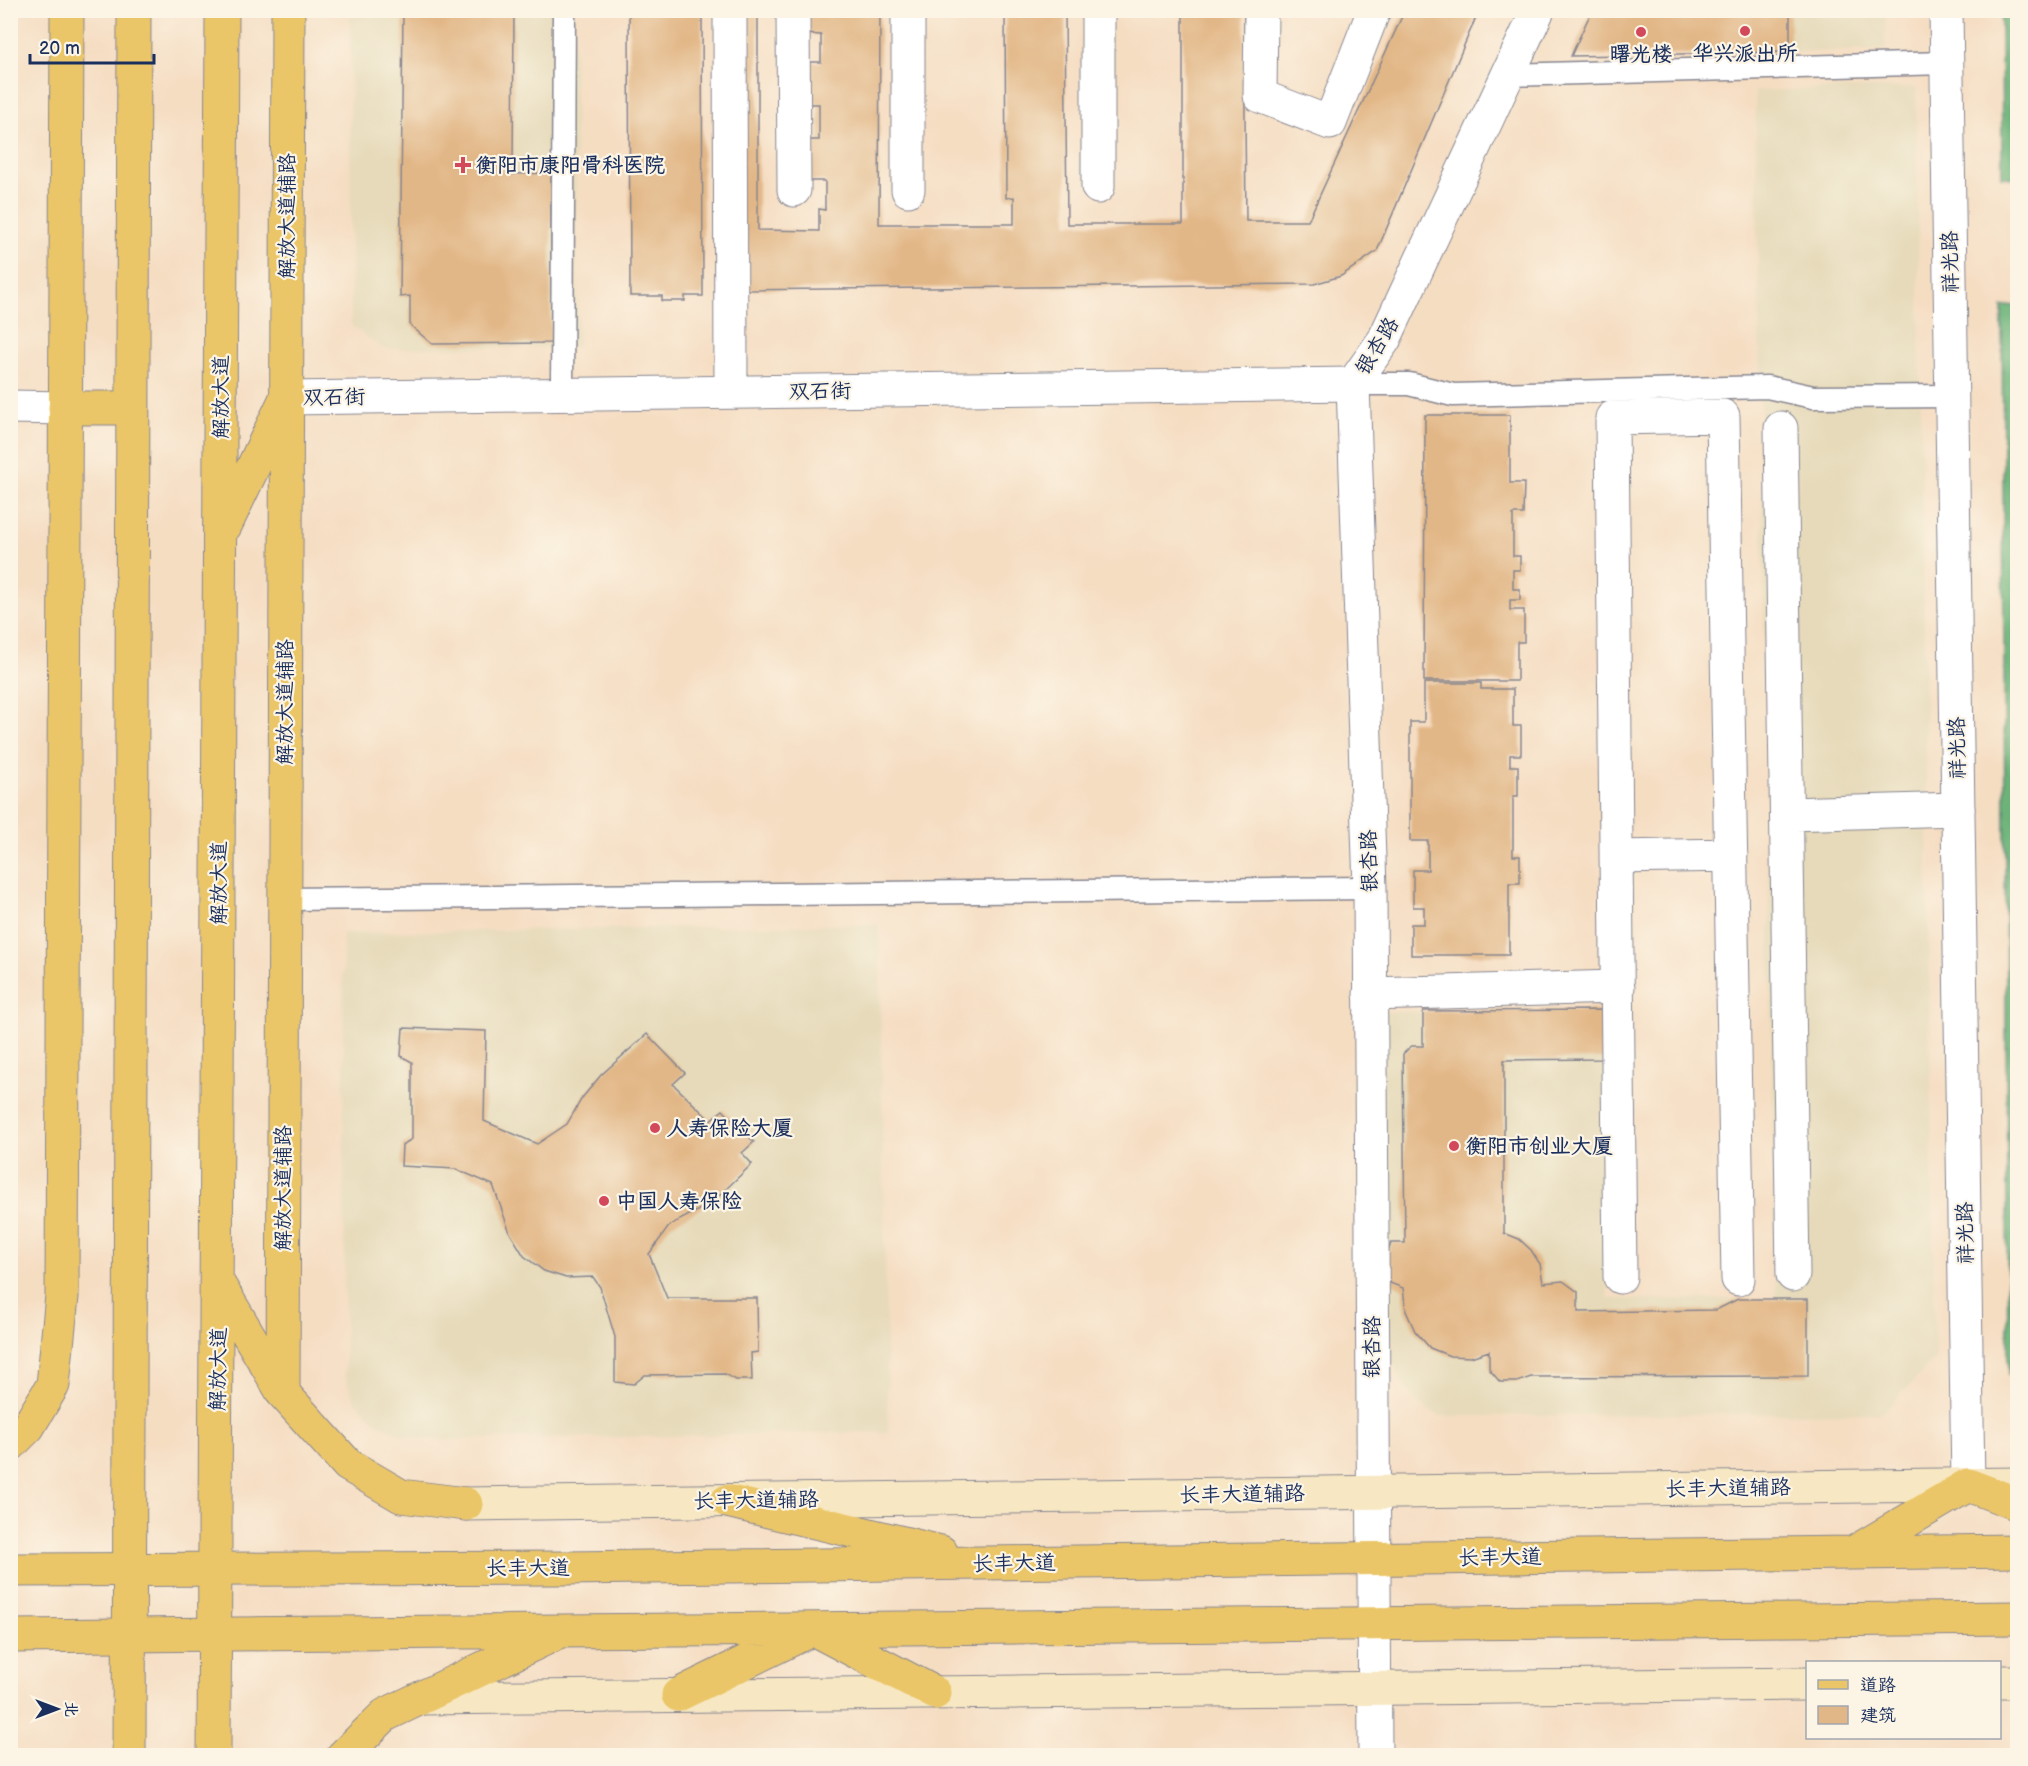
<svg xmlns="http://www.w3.org/2000/svg" width="2028" height="1766" font-family="'Balsamiq Sans','LXGW WenKai TC',sans-serif">
<style>
.built{fill:#e6daba}
.forest{fill:#6db379;stroke:#44716c;stroke-width:1.5}
.building{fill:#e2b787}
.lines{fill:none;stroke-linecap:round;stroke-linejoin:round}
.service-casing{stroke:#888690;stroke-width:25}
.minor-casing{stroke:#888690;stroke-width:35}
.tertiary-casing{stroke:#888690;stroke-width:35}
.secondary-casing{stroke:#888690;stroke-width:35}
.primary-casing{stroke:#888690;stroke-width:35}
.trunk-casing{stroke:#888690;stroke-width:35}
.service{stroke:#fff;stroke-width:22}
.minor{stroke:#fff;stroke-width:33}
.tertiary{stroke:#fff;stroke-width:33}
.secondary{stroke:#f7e8c3;stroke-width:33}
.primary{stroke:#ebc669;stroke-width:33}
.trunk{stroke:#ebc669;stroke-width:33}
.poi-dot{fill:#d1495b;stroke:#fcf5e5;stroke-width:2}
.labels{text-anchor:middle;stroke-width:4.5;stroke-linejoin:round;paint-order:stroke}
.poi-label{font-size:21px;font-weight:bold;fill:#1b2f5e;stroke:#fcf5e5;text-anchor:start}
.street-label{font-size:21px;fill:#1b2f5e;stroke:#fcf5e5}
</style>
<rect width="100%" height="100%" fill="#fcf5e5"/>
<filter id="ink" filterUnits="userSpaceOnUse"><feTurbulence type="fractalNoise" baseFrequency=".0167" numOctaves="2"/><feDisplacementMap in="SourceGraphic" scale="12" xChannelSelector="R" yChannelSelector="G"/><feConvolveMatrix kernelMatrix="1 2 1 2 8 2 1 2 1" color-interpolation-filters="sRGB"/></filter>
<filter id="wash" filterUnits="userSpaceOnUse"><feTurbulence type="fractalNoise" baseFrequency=".008" numOctaves="4" result="noise"/><feDisplacementMap in="SourceGraphic" scale="24" xChannelSelector="R" yChannelSelector="G"/><feGaussianBlur stdDeviation="1.35" result="paint"/><feColorMatrix in="noise" values="0 0 0 0 0 0 0 0 0 0 0 0 0 0 0 0 0 1.4 0 .05"/><feComposite in="paint" operator="in"/></filter>
<g filter="url(#wash)">
<rect width="100%" height="100%" fill="#f5ddc2"/>
<!-- built -->
<path class="built" d="M350,11H574L578,347L383,349L351,325Z
M1700,11H1885L1886,50L1701,54Z
M1916,87L1935,1359L1883,1413L1439,1416L1416,1401L1399,1378L1386,1339L1383,1012L1606,1010L1608,1299H1776L1755,91Z
M879,924L888,1432L434,1440L404,1436L377,1423L355,1401L345,1376L343,933Z"/>
<!-- forest -->
<path class="forest" d="M2001,11H2017V178L2002,177Z
M2017,305H2018L2017,1380L2008,1375L2002,307Z"/>
<g id="blocks">
<!-- building -->
<path class="building" d="M403,10H514L513,174L551,173V343L432,344L410,325V296L400,297Z
M629,10H702L703,296H685V301H662V296H630Z
M737,10H758V230L819,231V209L825,210V181H810V140H819V104H808V62H821V35L806,34V10H880L879,224H1014V197L1006,198L1005,10H1065L1067,224H1183V10H1244L1246,221H1308L1405,10H1479L1377,251L1341,276L1314,284L738,290Z
M1592,10H1790V52L1571,56Z
M1425,415H1510V483H1524L1523,514H1513V556H1520V570H1513V589H1520V600H1510V610H1524V642H1517V681H1424Z
M1424,683H1481V689H1513V726H1521V755H1510V766H1518V796H1513V856H1520V883H1509V955H1411V924H1424V907H1413V870H1428V841H1410V722H1424Z
M1606,1010L1607,1059L1504,1060V1233L1519,1239L1531,1250L1540,1264L1543,1283L1563,1281L1578,1292V1312L1716,1310L1738,1299H1808V1376L1531,1377L1517,1382H1500L1489,1369V1351L1471,1357L1450,1356L1430,1348L1415,1331L1406,1311L1403,1288L1390,1283L1384,1265L1391,1243H1405L1403,1054L1411,1046H1423V1011Z
M403,1028L486,1031L484,1121L537,1144L567,1124L582,1098L601,1075L647,1034L685,1073L673,1084L710,1120L723,1110L754,1142L742,1153L752,1164L723,1192L697,1211L670,1225L649,1254L667,1298H757L758,1352L751,1353L752,1380H736L725,1374L645,1375L634,1384L615,1382V1337L600,1287L593,1277L566,1278L544,1271L524,1256L510,1233L493,1185L456,1169L401,1166L402,1145L412,1139V1062L401,1056Z"/>
</g>
</g>
<g filter="url(#ink)">
<use href="#blocks" fill-opacity="0" stroke="#888690" stroke-width="1.5"/>
<g class="lines">
<!-- service casing -->
<g class="service-casing">
<path id="service" d="M1508,75L1947,63
M1353,384H1409L1453,395L1767,387L1813,397L1952,396
M562,394L564,10
M285,899L1370,888"/>
</g>
<!-- minor casing -->
<g class="minor-casing">
<path id="minor" d="M730,10L731,392
M793,10L794,190
M908,10V190
M1098,10V187
M1261,10L1260,96L1330,123L1374,10
M286,398L1353,384
M10,407L65,408
M1781,428L1793,1275
M1787,814L1958,809
M1616,857L1731,855
M1370,994L1618,987
M1620,1277L1612,418L1723,416L1738,1279"/>
</g>
<!-- tertiary casing -->
<g class="tertiary-casing">
<path id="tertiary" d="M1946,10L1968,1485
M1375,1756L1370,888L1353,384L1384,340L1538,10"/>
</g>
<!-- secondary casing -->
<g class="secondary-casing">
<path id="secondary" d="M466,1504L2018,1484
M2000,1682H2018
M421,1698L1808,1684"/>
</g>
<!-- primary casing -->
<g class="primary-casing">
<path id="primary" d="M283,1393L288,10
M10,1445L28,1427L53,1385L62,1296L67,10
M727,1501L941,1552
M1853,1553L1968,1485L2018,1504
M10,1570L565,1568L2018,1551
M10,1636L2018,1618
M678,1695L813,1629L935,1693
M343,1756L385,1715L553,1635"/>
</g>
<!-- trunk casing -->
<g class="trunk-casing">
<path id="trunk" d="M65,408H133
M225,526L286,398
M219,1285L283,1393L348,1465L401,1496L466,1504
M129,1756L134,10
M214,1756L222,10"/>
</g>
<!-- service -->
<use href="#service" class="service"/>
<!-- minor -->
<use href="#minor" class="minor"/>
<!-- tertiary -->
<use href="#tertiary" class="tertiary"/>
<!-- secondary -->
<use href="#secondary" class="secondary"/>
<!-- primary -->
<use href="#primary" class="primary"/>
<!-- trunk -->
<use href="#trunk" class="trunk"/>
</g>
</g>
<!-- markers -->
<g class="poi-dot">
<circle cx="1745" cy="31" r="6"/>
<circle cx="1641" cy="32" r="6"/>
<path d="M460 156h6v6h6v6h-6v6h-6v-6h-6v-6h6z"/>
<circle cx="655" cy="1128" r="6"/>
<circle cx="1454" cy="1146" r="6"/>
<circle cx="604" cy="1201" r="6"/>
</g>
<g class="labels">
<!-- poi labels -->
<g class="poi-label">
<text x="1745" y="60" text-anchor="middle">华兴派出所</text>
<text x="1641" y="61" text-anchor="middle">曙光楼</text>
<text x="476" y="172">衡阳市康阳骨科医院</text>
<text x="667" y="1135">人寿保险大厦</text>
<text x="1466" y="1153">衡阳市创业大厦</text>
<text x="616" y="1208">中国人寿保险</text>
</g>
<!-- street labels -->
<g class="street-label">
<text transform="translate(287 216) rotate(-90)" y="7">解放大道辅路</text>
<text transform="translate(1950 262) rotate(-91)" y="7">祥光路</text>
<text transform="translate(1377 346) rotate(-59)" y="7">银杏路</text>
<text transform="translate(820 391) rotate(-1)" y="7">双石街</text>
<text transform="translate(221 397) rotate(-90)" y="7">解放大道</text>
<text transform="translate(334 397) rotate(-1)" y="7">双石街</text>
<text transform="translate(285 702) rotate(-90)" y="7">解放大道辅路</text>
<text transform="translate(1957 748) rotate(-91)" y="7">祥光路</text>
<text transform="translate(1369 861) rotate(-92)" y="7">银杏路</text>
<text transform="translate(219 883) rotate(-90)" y="7">解放大道</text>
<text transform="translate(283 1188) rotate(-90)" y="7">解放大道辅路</text>
<text transform="translate(1965 1233) rotate(-91)" y="7">祥光路</text>
<text transform="translate(1372 1347) rotate(-90)" y="7">银杏路</text>
<text transform="translate(218 1369) rotate(-89)" y="7">解放大道</text>
<text transform="translate(1728 1488) rotate(-1)" y="7">长丰大道辅路</text>
<text transform="translate(1242 1494) rotate(-1)" y="7">长丰大道辅路</text>
<text transform="translate(756 1500) rotate(-1)" y="7">长丰大道辅路</text>
<text transform="translate(1500 1557) rotate(-1)" y="7">长丰大道</text>
<text transform="translate(1014 1563) rotate(-1)" y="7">长丰大道</text>
<text x="528" y="1575">长丰大道</text>
</g>
</g>
<!-- margin -->
<rect width="2028" height="1766" fill="none" stroke="#fcf5e5" stroke-width="36"/>
<!-- legend -->
<rect x="1806" y="1661" width="195" height="78" fill="#fcf5e5" stroke="#a2a6af" stroke-width="1.5"/>
<rect x="1818" y="1680" width="30" height="9" fill="#ebc669" stroke="#a2a6af" stroke-width="1.5"/>
<text x="1860" y="1691" font-size="18" fill="#1b2f5e">道路</text>
<rect x="1818" y="1706" width="30" height="18" fill="#e2b787" stroke="#a2a6af" stroke-width="1.5"/>
<text x="1860" y="1721" font-size="18" fill="#1b2f5e">建筑</text>
<!-- north arrow -->
<g transform="translate(57 1709) rotate(90)" stroke="#fcf5e5" stroke-width="4.5" paint-order="stroke">
<path d="M0-4.5L10 22L0 15L-10 22Z" fill="#1b2f5e"/>
<text y="-9" font-size="16" font-weight="bold" text-anchor="middle" fill="#1b2f5e">北</text>
</g>
<!-- scale -->
<path d="M30 54v9h124v-9" fill="none" stroke="#1b2f5e" stroke-width="3"/>
<text x="39" y="54" font-size="18" fill="#1b2f5e" stroke="#fcf5e5" stroke-width="4.5" paint-order="stroke">20 m</text>
</svg>
